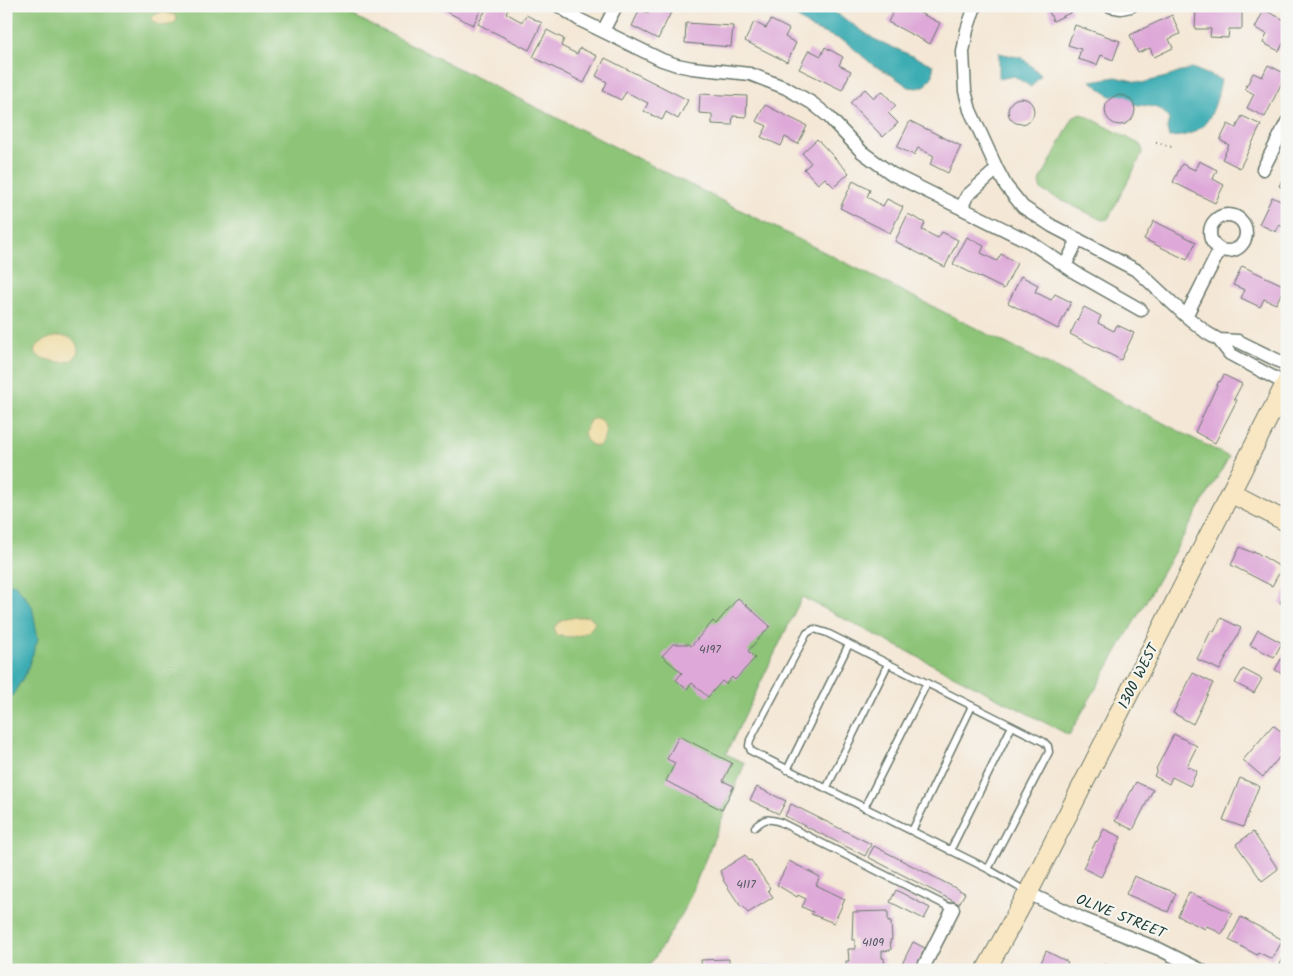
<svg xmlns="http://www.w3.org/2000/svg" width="1293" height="976" font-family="Kalam,sans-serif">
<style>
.green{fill:#8dc478;stroke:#568056}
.sand{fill:#eeda9e;stroke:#868c69}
.water{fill:#3cadb4;stroke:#2e7574}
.building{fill:#dea9d8}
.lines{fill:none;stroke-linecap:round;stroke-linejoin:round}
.lane-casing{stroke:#6a786c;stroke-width:9}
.street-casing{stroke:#6a786c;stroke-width:15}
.secondary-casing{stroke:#6a786c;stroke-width:21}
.path{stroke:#6a786c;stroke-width:2.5;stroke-dasharray:1 4;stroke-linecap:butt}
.lane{stroke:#fff;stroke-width:6}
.street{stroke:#fff;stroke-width:12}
.secondary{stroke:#f9e7c3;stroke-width:19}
.labels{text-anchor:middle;stroke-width:4;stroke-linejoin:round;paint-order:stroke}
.number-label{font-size:12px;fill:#4f585d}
.street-label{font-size:15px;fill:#1f3d34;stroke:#f6f6f2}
</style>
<rect width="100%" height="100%" fill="#f6f6f2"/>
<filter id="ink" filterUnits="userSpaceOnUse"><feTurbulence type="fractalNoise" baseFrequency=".02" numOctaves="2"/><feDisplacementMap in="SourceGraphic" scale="10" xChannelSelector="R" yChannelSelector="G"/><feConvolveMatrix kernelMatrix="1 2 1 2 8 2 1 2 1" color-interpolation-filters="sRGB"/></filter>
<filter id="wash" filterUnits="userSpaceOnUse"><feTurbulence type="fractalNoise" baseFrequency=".0096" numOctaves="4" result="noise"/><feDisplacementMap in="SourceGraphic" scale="20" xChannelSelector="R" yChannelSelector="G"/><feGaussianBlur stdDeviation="1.12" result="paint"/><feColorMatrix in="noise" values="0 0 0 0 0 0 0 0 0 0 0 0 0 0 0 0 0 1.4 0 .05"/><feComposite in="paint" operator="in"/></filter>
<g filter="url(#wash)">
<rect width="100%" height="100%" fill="#f4e7d5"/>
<!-- green -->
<path class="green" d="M6,6H334L1119,400L1229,457L1069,735L802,597L726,754L745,763L684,911L647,970H6Z
M1081,113L1141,145L1143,152L1108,219L1102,220L1041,190L1039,183L1074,116Z"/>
<!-- sand -->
<path class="sand" d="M162,12L175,15L177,20C171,27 157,28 152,20L153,15Z
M57,336C70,336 78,339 78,353C70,368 53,361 39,357L34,351C39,341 47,339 57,336Z
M596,418C609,422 607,437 599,446H593L586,440L584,432L590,420Z
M588,616L592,618L595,623C587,637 571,639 556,635L554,629C559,616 577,618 588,616Z"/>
<!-- water -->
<path class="water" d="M777,6H822L839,15L874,39L933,65V75L926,85L918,88L909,87L887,72L873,65L845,41L813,29L790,12Z
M999,53L1022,58L1041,75L1031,87L1014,76L999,79Z
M1192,68L1221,80C1214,114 1208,136 1169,137L1167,128L1169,119C1159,101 1140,108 1124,102C1111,98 1102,90 1091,81L1116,77L1142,83L1170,76Z
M6,584H15L32,606L38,639L26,673L6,706Z"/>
<g id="blocks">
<!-- building -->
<path class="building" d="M435,6H483L473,25Z
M488,6H510L506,13L522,22L526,15L542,23L529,50L478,24Z
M651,6H674L658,39L632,26L640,9L648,13Z
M855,6H865L862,11Z
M896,6H906L940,23L930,44L888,22Z
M1047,6H1070L1072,12L1053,21Z
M1196,8L1242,9V29H1229L1228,38L1210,37L1211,29H1195Z
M1264,10L1287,21V43L1284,42L1279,51L1263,43L1267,34L1255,28Z
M1172,15L1180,34L1169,39L1173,48L1154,57L1150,48L1138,53L1130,35Z
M771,20L789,29L785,37L796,43L787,62L745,41L754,22L766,28Z
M686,23L733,26L731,47L685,43Z
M1075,25L1120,41L1113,60L1101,55L1097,65L1078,59L1081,49L1068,45Z
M547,30L564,39L561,46L577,54L580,48L597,56L584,83L533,57Z
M825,47L843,57L839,65L851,71L842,90L799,69L809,50L821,56Z
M605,58L688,100L678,119L666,112L662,120L644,111L648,103L626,92L621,100L603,91L607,82L596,76Z
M1268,65L1286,74L1265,117L1247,108L1254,94L1245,89L1253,73L1262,77Z
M865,89L874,98L882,91L896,106L888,113L898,123L883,137L850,103Z
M700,94L747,96L746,117L733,116L732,125L712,124V114L699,113Z
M1105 110a15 15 0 1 1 30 0a15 15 0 1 1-30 0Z
M1008 111a13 13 0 1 1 26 0a13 13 0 1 1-26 0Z
M765,105L807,126L798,144L785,137L781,146L761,137L767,126L756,121Z
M1242,116L1261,125L1240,168L1222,159L1229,145L1220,140L1228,124L1236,128Z
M910,121L961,146L948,173L930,164L934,156L918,148L914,155L897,147Z
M817,139L849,173L834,187L825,178L818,184L804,169L811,163L802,153Z
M1199,161L1217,170L1213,179L1224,185L1215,203L1173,182L1182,164L1195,170Z
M1287,171V190L1279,186Z
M853,181L870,190L867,197L883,206L887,199L903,207L890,233L840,208Z
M1272,197L1287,204V229L1279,225L1276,232L1259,224Z
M908,214L925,223L922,230L938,238L942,232L958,240L945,267L895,241Z
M1154,221L1196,242L1187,260L1144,239Z
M967,237L984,246L981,253L997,261L1001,254L1017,263L1004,289L953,264Z
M1242,266L1285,286L1276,304L1264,299L1260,307L1241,298L1245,290L1233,285Z
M1021,276L1038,285L1035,292L1051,300L1055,294L1071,302L1058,329L1008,303Z
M1084,307L1101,316L1098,323L1114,331L1117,325L1134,333L1121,360L1070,334Z
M1224,375L1242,384L1234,399L1237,400L1215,443L1195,432L1219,381L1220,382Z
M1240,547L1253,553L1254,551L1282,568L1272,586L1231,565Z
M1287,589V606L1280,603Z
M738,598L770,626L748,651L755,658L735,680L732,677L726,684L722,681L708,697L692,683L687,689L676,680L682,673L662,656L673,644H689L691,646L713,621L716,624Z
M1221,618L1241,628L1220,670L1197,659L1211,631L1214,632Z
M1258,630L1282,643L1274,657L1250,645Z
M1287,648V676L1275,670Z
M1243,669L1262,679L1254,693L1235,683Z
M1193,673L1213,683L1193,724L1173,713Z
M1273,725L1287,736V743L1280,751L1282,754L1263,777L1243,760Z
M1174,734L1197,746L1187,766L1197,771L1190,786L1172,777L1169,784L1154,776L1157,770L1156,769Z
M679,736L732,763L723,781L734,786L722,810L666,781L675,763L667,759Z
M1240,778L1259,786L1243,827L1223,820Z
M1136,782L1153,790L1133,830L1115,821Z
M757,787L786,801L779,814L750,800Z
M791,804L871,844L865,856L785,816Z
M1104,829L1121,837L1101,877L1083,868L1096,841L1097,842Z
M1253,832L1278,869L1262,881L1236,844Z
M874,846L965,893L959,904L868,857Z
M745,855L749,861L751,860L759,872L770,888L768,890L773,897L748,913L743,906L741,907L723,880L724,879L720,871Z
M789,861L820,877L816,885L845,899L834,923L811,914L813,912L802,907L806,899L798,895L797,897L777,885Z
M1134,876L1176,893L1168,912L1126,894Z
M896,890L930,908L924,919L890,902Z
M1189,892L1232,913L1222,934L1207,926L1205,929L1178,916Z
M888,911V922H891L892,940H890L891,950L882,951V958H884L885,970H846V961H849L848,949H855V940H852L853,912Z
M1241,917L1283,940L1272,959L1258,952L1257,955L1229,940Z
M913,942L925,948L914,970H899Z
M1046,951L1068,962L1064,970H1038Z
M1287,952V970H1286L1279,966Z
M729,959V970H702L701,960Z
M777,965L778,968L786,967V970H743V967Z
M1106,965L1115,970H1103Z"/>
</g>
</g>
<g filter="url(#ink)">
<use href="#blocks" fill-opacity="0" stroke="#6a786c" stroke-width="1"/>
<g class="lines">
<!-- lane casing -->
<g class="lane-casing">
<path id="lane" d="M787,770L849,644
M826,789L888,664
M864,808L927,683
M755,827C765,818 767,818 780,822L953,909
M912,831L972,706
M950,851L1012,726
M988,869L1049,752L1048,746L1044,742L827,633L814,629L807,633L750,740L749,746L751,751L988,869L1027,892"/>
</g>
<!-- street casing -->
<g class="street-casing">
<path id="street" d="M559,6L580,20L662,60L677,65L692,68L750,74L786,88L812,103L828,116L862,152L892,174L1030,242L1076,273L1141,310
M975,6L967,30L963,52L965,91L970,110L997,169L1006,186L1023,207L1052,226L1138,271L1186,316L1207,333L1219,340L1230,354L1286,384
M1110,6L1121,8L1131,6
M603,31L616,6
M1263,169L1287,122
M961,208L967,196L997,169
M1210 233a18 18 0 1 1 36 0a18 18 0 1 1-36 0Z
M1065,266L1078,239
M1186,316L1220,249
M1219,340L1238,341L1287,365
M1028,893L1083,919L1159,949L1201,970
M922,970L953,909"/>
</g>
<!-- secondary casing -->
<g class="secondary-casing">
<path id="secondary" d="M1231,493L1287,522
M986,970L1028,893L1287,381"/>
</g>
<!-- path -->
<path class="path" d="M1156,142L1175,148
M1239,218L1242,212"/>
<!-- lane -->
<use href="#lane" class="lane"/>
<!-- street -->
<use href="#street" class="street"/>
<!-- secondary -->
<use href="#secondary" class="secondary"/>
</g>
</g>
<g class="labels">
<!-- number labels -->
<g class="number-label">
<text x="710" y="653">4197</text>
<text x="746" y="888">4117</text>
<text x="873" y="946">4109</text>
</g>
<!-- street labels -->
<g class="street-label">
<text transform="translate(1138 676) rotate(-63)" y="5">1300 WEST</text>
<text transform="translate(1121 916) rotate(22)" y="5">OLIVE STREET</text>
</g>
</g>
<!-- margin -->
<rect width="1293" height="976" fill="none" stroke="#f6f6f2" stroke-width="25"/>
</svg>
